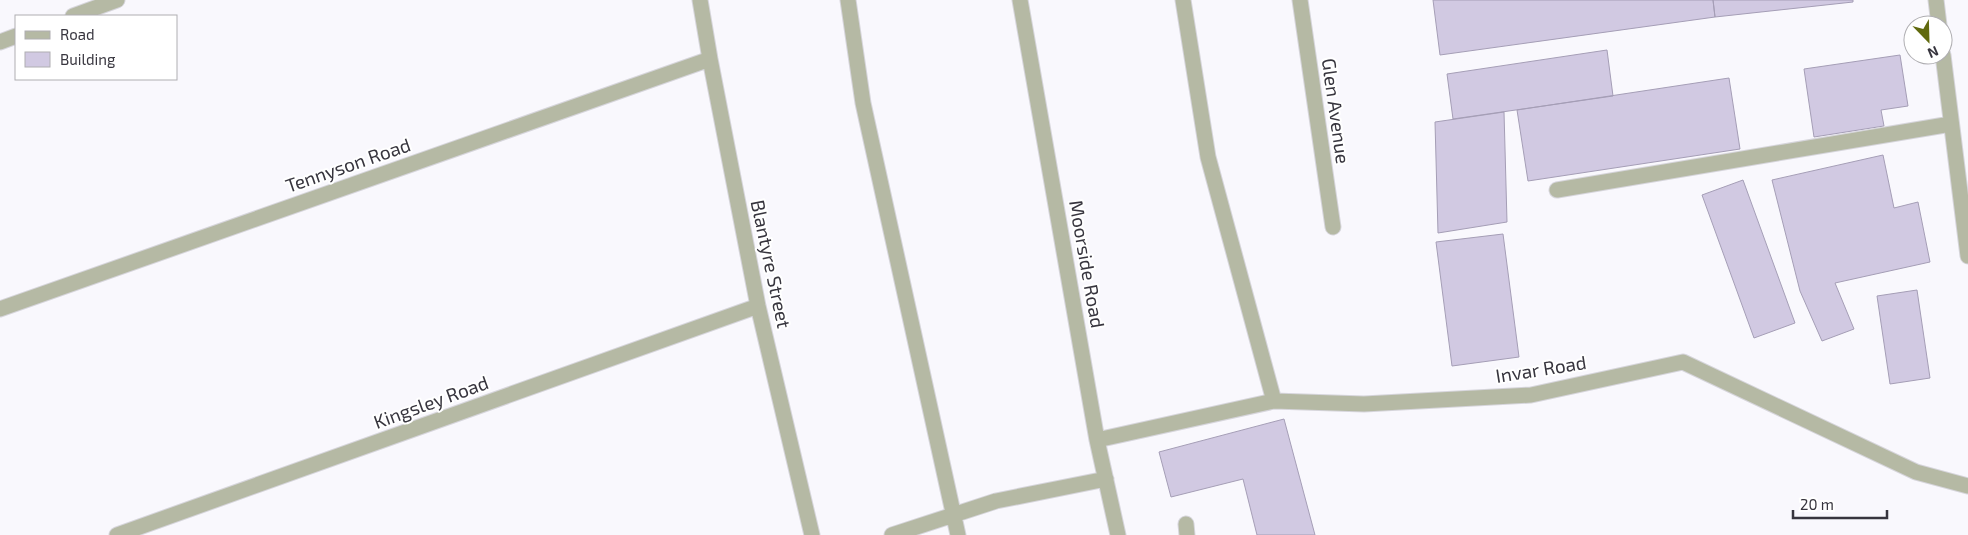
<svg xmlns="http://www.w3.org/2000/svg" width="1968" height="535" font-family="'Exo 2',sans-serif">
<style>
.building{fill:#d1c9e2;stroke:#a59eb6}
.lines{fill:none;stroke-linecap:round;stroke-linejoin:round}
.minor-casing{stroke:#d6d5db;stroke-width:17}
.minor{stroke:#b5b9a4;stroke-width:15}
.labels{text-anchor:middle;stroke-width:4;stroke-linejoin:round;paint-order:stroke}
.street-label{font-size:19px;fill:#37353e;stroke:#fff}
</style>
<rect width="100%" height="100%" fill="#f9f8fd"/>
<!-- building -->
<path class="building" d="M1433,0H1713L1715,17L1440,55Z
M1713,0H1853V2L1715,17Z
M1607,50L1613,96L1453,119L1447,74Z
M1900,55L1908,106L1881,110L1884,126L1814,137L1804,69Z
M1729,78L1740,149L1528,181L1517,110Z
M1504,112L1507,222L1438,233L1435,122Z
M1883,155L1894,208L1918,202L1930,262L1835,283L1854,329L1822,341L1800,291L1772,180Z
M1743,180L1795,323L1754,338L1702,195Z
M1503,234L1519,357L1452,366L1436,242Z
M1917,290L1930,378L1890,384L1877,296Z
M1284,419L1315,535H1257L1243,479L1171,497L1159,452Z"/>
<g class="lines">
<!-- minor casing -->
<g class="minor-casing">
<path id="minor" d="M700,0L710,59L758,306L812,535
M848,0L863,103L958,535
M1020,0L1097,440L1118,535
M1183,0L1208,157L1274,401
M1300,0L1333,227
M1936,0L1939,25
M73,16L117,0
M0,42L16,36
M1943,55L1968,256
M1557,190L1951,124
M0,309L710,59
M1097,440L1274,401L1364,404L1531,395L1683,362L1916,472L1968,486
M1186,524L1187,535
M117,535L758,306
M892,535L996,501L1106,479"/>
</g>
<!-- minor -->
<use href="#minor" class="minor"/>
</g>
<g class="labels">
<!-- street labels -->
<g class="street-label">
<text transform="translate(1336 111) rotate(82)" y="7">Glen Avenue</text>
<text transform="translate(348 165) rotate(-19)" y="7">Tennyson Road</text>
<text transform="translate(771 264) rotate(78)" y="7">Blantyre Street</text>
<text transform="translate(1087 264) rotate(80)" y="7">Moorside Road</text>
<text transform="translate(1541 369) rotate(-9)" y="7">Invar Road</text>
<text transform="translate(431 402) rotate(-20)" y="7">Kingsley Road</text>
</g>
</g>
<!-- legend -->
<rect x="15" y="15" width="162" height="65" fill="#ffffff" stroke="#afaeb2"/>
<rect x="25" y="31" width="25" height="8" fill="#b5b9a4" stroke="#afaeb2"/>
<text x="60" y="40" font-size="15" fill="#37353e">Road</text>
<rect x="25" y="52" width="25" height="15" fill="#d1c9e2" stroke="#afaeb2"/>
<text x="60" y="65" font-size="15" fill="#37353e">Building</text>
<!-- north arrow -->
<g transform="translate(1928 40) rotate(157)"><circle r="24" fill="#ffffff" stroke="#afaeb2"/>
<path d="M0-4L9 19L0 12L-9 19Z" fill="#616a0e"/>
<text y="-8" font-size="14" font-weight="bold" text-anchor="middle" fill="#37353e">N</text>
</g>
<!-- scale -->
<path d="M1793 510v8h94v-8" fill="none" stroke="#37353e" stroke-width="2.5"/>
<text x="1800" y="510" font-size="15" fill="#37353e" stroke="#ffffff" stroke-width="4" paint-order="stroke">20 m</text>
</svg>
